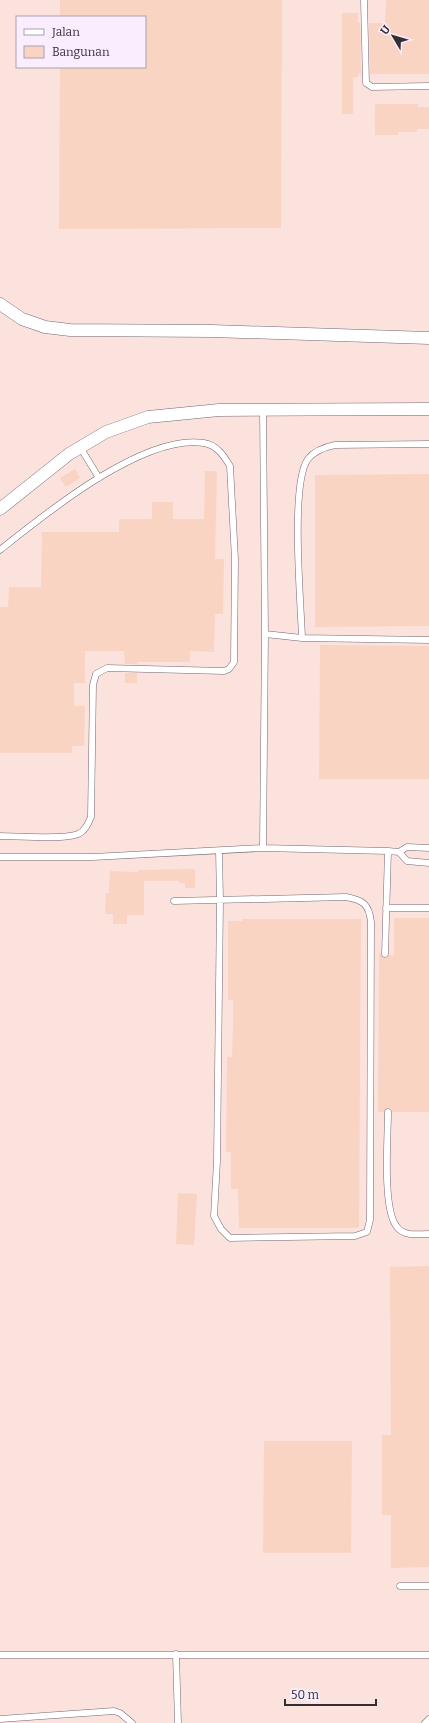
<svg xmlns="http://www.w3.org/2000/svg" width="429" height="1723" font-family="Bitter,serif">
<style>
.industrial{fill:#fce2dc;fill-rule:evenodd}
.building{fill:#f9d4c2}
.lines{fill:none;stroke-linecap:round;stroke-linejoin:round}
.service-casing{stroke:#726776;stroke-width:7}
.minor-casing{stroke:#726776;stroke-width:13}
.service{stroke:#fff;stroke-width:6}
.minor{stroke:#fff;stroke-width:12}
</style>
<rect width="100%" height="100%" fill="#faedfe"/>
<!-- industrial -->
<path class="industrial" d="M0,0H429V1723H0ZM17,17H145V67H17Z"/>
<!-- building -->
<path class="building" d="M60,0H282L281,228L59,229L60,67H145V17H60Z
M386,0H429V74H370L369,23H385Z
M342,13H358V23H360L361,74H358V77H353V114H342Z
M375,104H418V107H429V129H417V132H398V135H375Z
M75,469L80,478L66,487L60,478Z
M205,471H217L215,559H224L223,614H215L214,652L190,651V662H137V664H125L124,651H85V683H74V706H85L84,746H72V753H0V607H8L9,587H41L42,532H119V519H152V502H173V519H204Z
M429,474V626L315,627V475Z
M320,645L429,646V779H319Z
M125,673H137V683H125Z
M195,869V888H185V883H179V881H144V915H127V924H113V914H105L106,893H109L110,871L138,872V870Z
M394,918H429V1112H392L391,1108H388L384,1112H378L379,952L384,958H387L389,955L394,956Z
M242,919H361L359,1228H239L238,1189H231V1152H226L227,1057H232L233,1026V1000H228V921H242Z
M178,1193L197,1194L194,1245L176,1244Z
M429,1266V1567L391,1568V1515H382V1435H391L390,1267Z
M264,1441H352L351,1553H263Z"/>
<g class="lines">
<!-- service casing -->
<g class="service-casing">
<path id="service" d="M364,0L366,83L372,87L429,86
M263,409L265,634L263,848
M80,447L99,478
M0,550C45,514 144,433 204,443C217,445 224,456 230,466L235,559L234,662L229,669L224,671L107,668L96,674L93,685L91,817C88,824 85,831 78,834C64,840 17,836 0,836
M265,634L302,638L429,640
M302,638C301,604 290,483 308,459C315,450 325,447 335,445L429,444
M399,852L407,861L429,863
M0,857H93L263,848L388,851
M174,901L346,897C363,900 369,904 371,922L370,1220L367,1232L355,1236L230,1238L221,1229L214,1216L217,1161L220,900L219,851
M386,908H429
M385,954L388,851L399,852L407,847L429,848
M388,1112C388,1137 382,1209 397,1227C405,1237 418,1234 429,1234
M400,1586H429
M176,1654L178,1723
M0,1655H429
M0,1719L114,1711L120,1713L132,1723
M425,1723L429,1719"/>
</g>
<!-- minor casing -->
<g class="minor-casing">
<path id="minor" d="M0,304L22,319L45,327L70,330L212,331L429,338
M0,509L69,454L106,432L148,417L219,410L429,409"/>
</g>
<!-- service -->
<use href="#service" class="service"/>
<!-- minor -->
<use href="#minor" class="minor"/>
</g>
<!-- legend -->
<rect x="16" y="16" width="130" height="52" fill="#faedfe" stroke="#aaa1ae"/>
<rect x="24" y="29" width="20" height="6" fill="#ffffff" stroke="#aaa1ae"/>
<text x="52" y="36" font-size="12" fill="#332f35">Jalan</text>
<rect x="24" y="46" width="20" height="12" fill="#f9d4c2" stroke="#aaa1ae"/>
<text x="52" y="56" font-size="12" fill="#332f35">Bangunan</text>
<!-- north arrow -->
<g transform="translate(393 36) rotate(308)" stroke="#faedfe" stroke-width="3" paint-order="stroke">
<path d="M0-3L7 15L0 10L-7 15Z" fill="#332f35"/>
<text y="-6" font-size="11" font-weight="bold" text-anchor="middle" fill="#332f35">U</text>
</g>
<!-- scale -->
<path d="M285 1699v6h91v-6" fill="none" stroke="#332f35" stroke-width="2"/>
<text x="291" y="1699" font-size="12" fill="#332f35" stroke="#faedfe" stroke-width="3" paint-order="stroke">50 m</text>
</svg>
